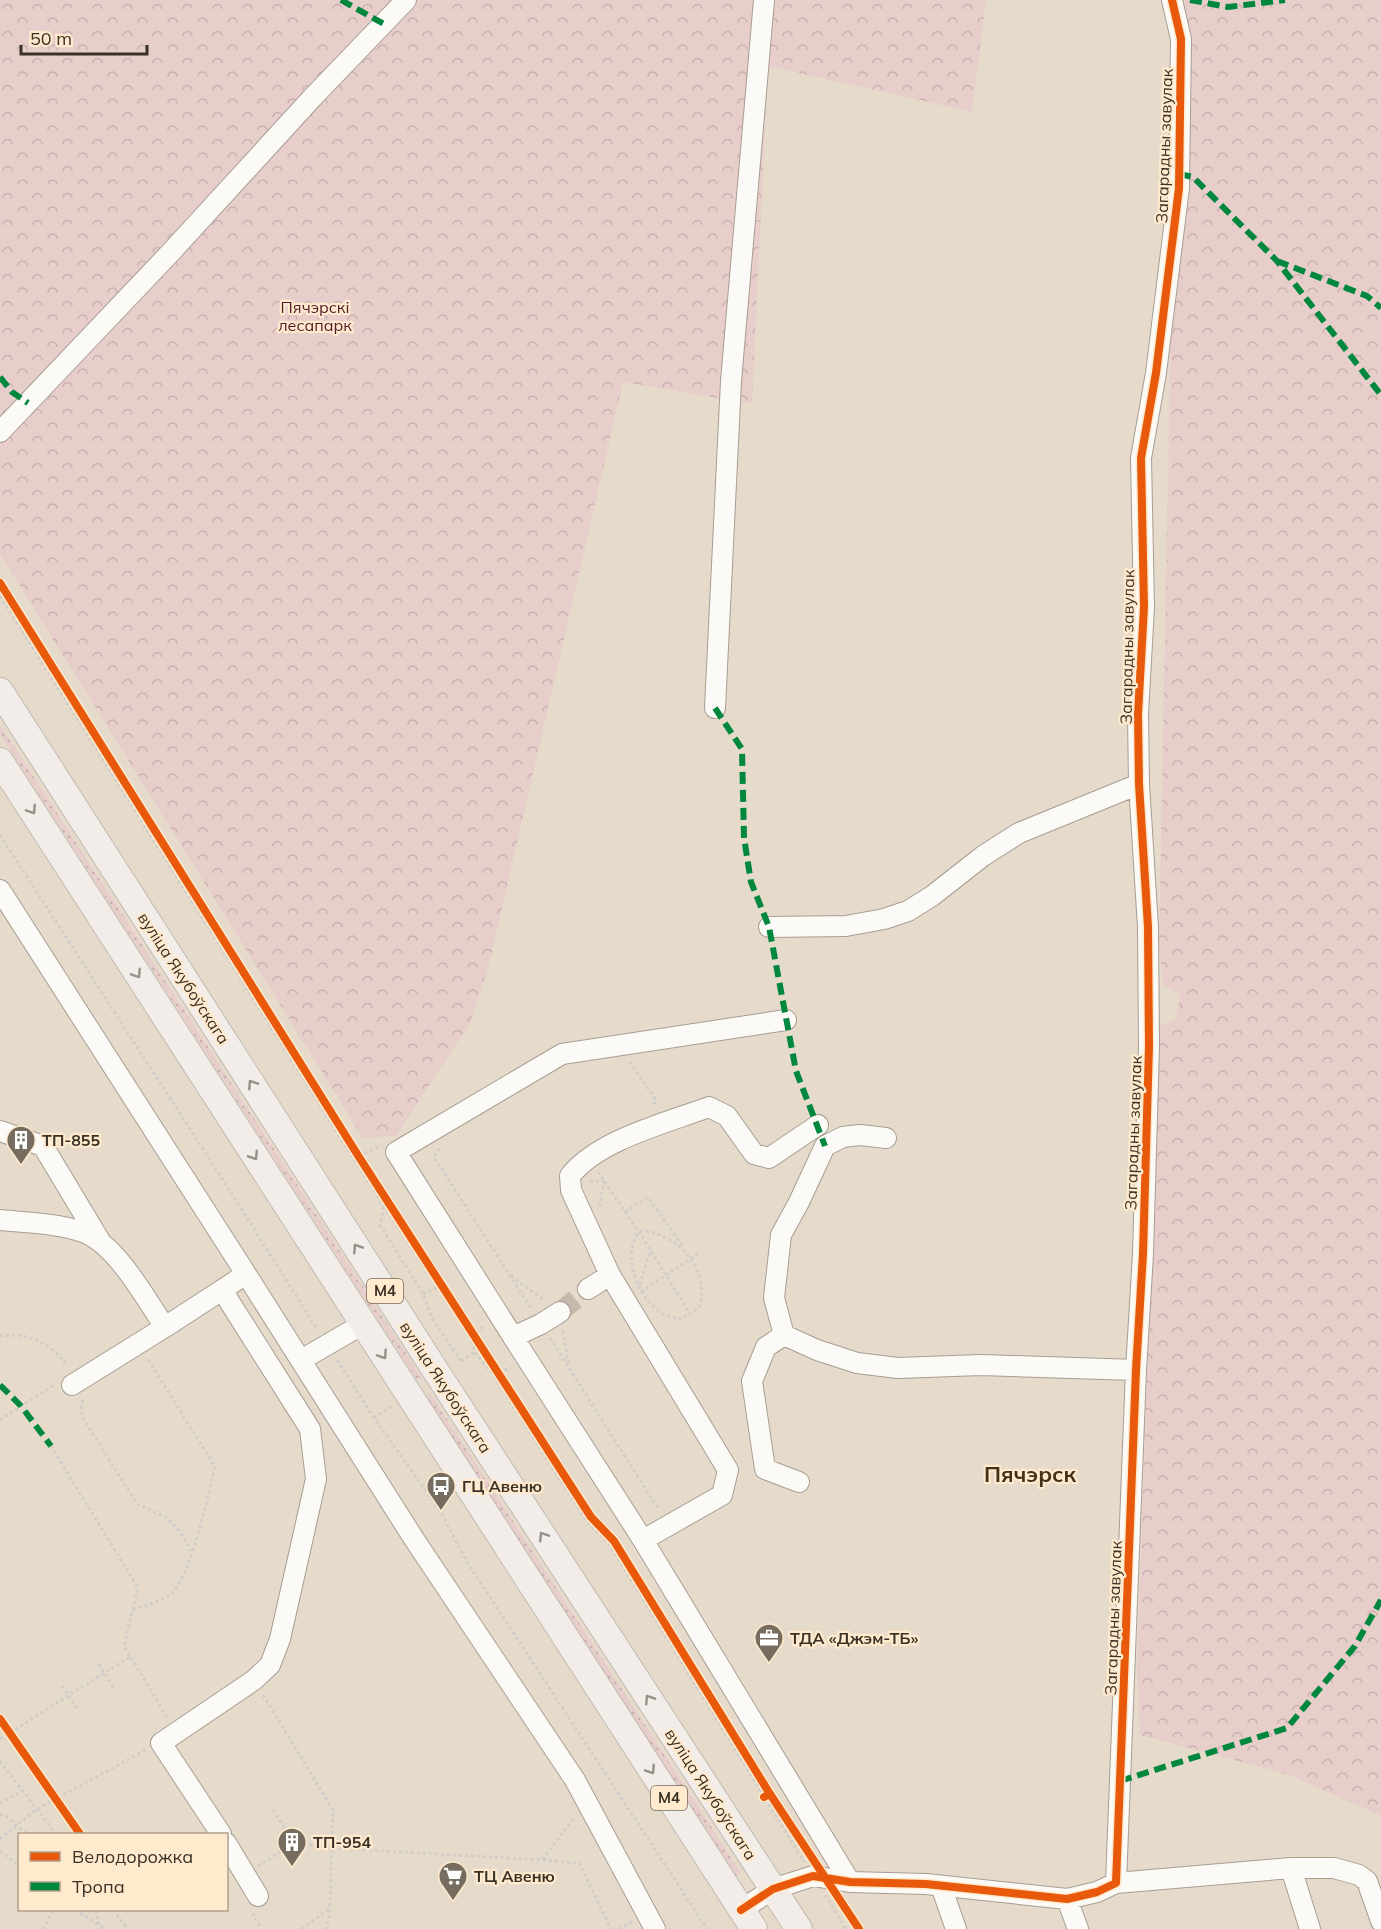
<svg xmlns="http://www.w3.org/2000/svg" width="1381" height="1929" font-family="Mulish,sans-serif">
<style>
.grass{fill:url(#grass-dots)}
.forest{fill:url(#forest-crowns)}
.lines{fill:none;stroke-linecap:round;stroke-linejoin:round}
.minor-tunnel{stroke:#c4b9aa;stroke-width:20;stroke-dasharray:20 10;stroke-linecap:butt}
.minor-casing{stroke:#a79e92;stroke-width:22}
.major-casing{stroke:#c0bab2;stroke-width:28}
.path{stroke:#d1cdc8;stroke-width:3;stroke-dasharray:3 3;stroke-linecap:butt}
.minor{stroke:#fbfaf7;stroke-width:20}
.major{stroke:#f3ede9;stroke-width:26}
.quiet{stroke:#00873e;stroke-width:6;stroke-dasharray:12 6;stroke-linecap:butt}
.cycleway-casing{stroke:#ffeacd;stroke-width:11}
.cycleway{stroke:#e8590c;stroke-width:8}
.oneway{stroke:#969088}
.labels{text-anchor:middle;stroke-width:4.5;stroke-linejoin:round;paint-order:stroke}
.shield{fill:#ffeacd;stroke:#756959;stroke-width:1.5}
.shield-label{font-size:15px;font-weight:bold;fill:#3a3227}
.street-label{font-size:16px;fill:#3a3227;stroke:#ffeacd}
.park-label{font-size:16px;fill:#521929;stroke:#ffeacd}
.poi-label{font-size:16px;font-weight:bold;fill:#3a3227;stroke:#ffeacd;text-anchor:start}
.district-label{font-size:22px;font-weight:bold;fill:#42321a;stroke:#ffeacd}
</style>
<defs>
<pattern id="grass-dots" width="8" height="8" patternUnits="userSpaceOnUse" patternTransform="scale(1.5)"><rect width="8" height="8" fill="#e8cecb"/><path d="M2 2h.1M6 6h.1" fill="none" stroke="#c8b1ae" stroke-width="1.8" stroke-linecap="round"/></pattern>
<pattern id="forest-crowns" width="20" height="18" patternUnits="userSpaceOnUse" patternTransform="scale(1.5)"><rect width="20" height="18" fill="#e8cecb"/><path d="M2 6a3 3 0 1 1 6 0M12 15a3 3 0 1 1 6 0" fill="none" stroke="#c8b1ae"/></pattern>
</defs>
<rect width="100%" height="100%" fill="#e6dbcb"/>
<!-- grass -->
<path class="grass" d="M0,725L422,1378L417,1380L0,734Z
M430,1393L741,1873L736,1876L425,1396Z"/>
<!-- forest -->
<path class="forest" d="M0,0H986L972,112L768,66L752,404L623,382L489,965L470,1023L396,1136L363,1138L0,554Z
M1177,0H1381V1816L1287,1774L1140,1735L1137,1668L1159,1026L1176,1019L1180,995L1163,985L1159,944Z"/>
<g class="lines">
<!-- minor-tunnel -->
<path class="minor-tunnel" d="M560,1312L588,1289"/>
<!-- minor casing -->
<g class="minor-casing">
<path id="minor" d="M0,432L172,251L312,98L406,0
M715,708L731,381L764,0
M0,890L246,1274L222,1290L310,1429L316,1479L280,1639L270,1665L254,1680L161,1743L221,1834
M769,927L846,926L884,919L908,911L932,896L983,856L1019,833L1139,784
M0,1131L43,1146L100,1241
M0,1220C28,1223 57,1223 83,1232C117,1245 145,1298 165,1327L222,1290
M246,1274L414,1539L575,1780L655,1929
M588,1289L610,1275
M560,1312L541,1324L513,1337L643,1540L850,1882
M784,1335L774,1298L781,1235L799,1202L825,1146L843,1137L860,1135L886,1138
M513,1337L396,1152L562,1054L786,1020
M301,1360L363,1324
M72,1385L165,1327
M799,1482L765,1469L752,1381L766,1347L784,1335L817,1350L857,1363L898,1368L981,1365L1136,1370
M643,1540L722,1495L728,1470L610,1275L571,1190L570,1176C598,1140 666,1123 709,1107L727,1116L754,1154L769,1158L818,1125
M226,1843L258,1896
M1291,1868L1310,1929
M1116,1883L1136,1370L1143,1254L1149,1046L1148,927L1139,784L1138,714L1144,607L1141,458L1156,373L1179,188L1181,39L1172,0
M941,1886L956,1929
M1067,1899L1078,1929
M741,1910L773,1889L813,1876L850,1882L926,1884L1067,1899L1097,1892L1116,1883L1291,1868H1334L1359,1875L1367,1881L1381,1921"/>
</g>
<!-- major casing -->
<g class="major-casing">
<path id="major" d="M0,691L439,1376L799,1929
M0,761L754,1929"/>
</g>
<!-- path -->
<path class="path" d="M0,596L384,1207L471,1336L475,1352L494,1376L587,1522L609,1544L804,1862
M0,835L232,1194L317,1329
M630,1062L656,1100L653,1106
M440,1149L437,1151L434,1157L532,1310
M354,1159L381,1145
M598,1172L639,1232L690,1314
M590,1181L604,1182L599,1209
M384,1207L380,1225L423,1294L432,1318L461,1361
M625,1212L648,1197L682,1245
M646,1231C681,1237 711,1272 699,1308L681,1319C675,1318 669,1317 663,1314C638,1299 621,1257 639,1232Z
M511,1276L544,1300
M640,1285L650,1251
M641,1292L699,1253
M423,1294L438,1287
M563,1331L569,1366
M0,1336C28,1332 52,1343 67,1366
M471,1336L485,1326
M550,1338L659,1510
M337,1360L374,1418L441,1512L467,1562L707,1929
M461,1361L475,1352
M494,1376L511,1367
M83,1400L81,1409L83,1418L137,1504L166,1517L175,1526L184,1538L191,1551
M374,1418L393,1405
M0,1420L54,1385
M51,1446L138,1588L124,1646L167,1717
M609,1544L620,1537
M133,1610C145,1605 161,1602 171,1594C191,1577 208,1495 215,1467L148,1359
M99,1664L114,1689
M62,1686L78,1709
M263,1695L333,1810L330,1908L327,1929
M0,1739L9,1734L42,1712L130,1657
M0,1761L56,1834
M0,1803L23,1791
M273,1810L295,1843L332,1848L542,1860L574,1818
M0,1814L7,1817L27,1834
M0,1839L37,1809L146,1750
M0,1851L20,1867
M543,1860L579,1863L611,1929
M258,1866L295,1843
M825,1895L846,1929
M75,1910L106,1929
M96,1910L99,1924L102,1929
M113,1910L128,1929
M254,1913L253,1915L261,1929
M43,1929L54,1910
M302,1929L329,1909
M619,1929L633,1921"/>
<!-- minor -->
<use href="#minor" class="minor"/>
<!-- major -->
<use href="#major" class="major"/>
<!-- quiet -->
<path class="quiet" d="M341,0L384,24
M1190,0L1228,7L1285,0
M1179,174L1193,177L1277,261L1381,395
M1277,261L1367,296L1381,308
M0,377L12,392L28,403
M715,708L742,749L744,838L751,882L769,927L796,1071L825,1146
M0,1385L21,1406L51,1446
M1120,1781L1287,1728L1355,1646L1381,1600"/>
<!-- cycleway casing -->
<g class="cycleway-casing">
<path id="cycleway" d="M0,583L359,1157L591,1517L614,1541L770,1794L764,1797
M0,1719L80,1834
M770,1794L859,1929
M741,1910L773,1889L813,1876L850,1882L926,1884L1067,1899L1097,1892L1116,1883L1136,1370L1143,1254L1149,1046L1148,927L1139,784L1138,714L1144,607L1141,458L1156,373L1179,188L1181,39L1172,0"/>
</g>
<!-- cycleway -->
<use href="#cycleway" class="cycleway"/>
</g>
<!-- one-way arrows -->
<defs><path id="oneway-chevron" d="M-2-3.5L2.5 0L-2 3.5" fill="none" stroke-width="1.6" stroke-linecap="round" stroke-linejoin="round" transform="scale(1.5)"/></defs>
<g class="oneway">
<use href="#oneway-chevron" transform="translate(32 810) rotate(57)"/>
<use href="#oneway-chevron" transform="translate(137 974) rotate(57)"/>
<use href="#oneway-chevron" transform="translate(252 1084) rotate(-123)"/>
<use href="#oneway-chevron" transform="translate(254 1156) rotate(57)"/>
<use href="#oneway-chevron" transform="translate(357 1248) rotate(-123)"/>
<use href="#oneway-chevron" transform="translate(383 1355) rotate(56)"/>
<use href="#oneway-chevron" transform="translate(543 1536) rotate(-123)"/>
<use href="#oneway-chevron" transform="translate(649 1699) rotate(-123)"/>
<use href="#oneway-chevron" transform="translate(651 1770) rotate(57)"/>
</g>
<!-- icons -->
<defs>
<g id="building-pin" transform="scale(1.5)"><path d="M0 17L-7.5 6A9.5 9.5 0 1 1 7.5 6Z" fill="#766d60" stroke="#ffeacd"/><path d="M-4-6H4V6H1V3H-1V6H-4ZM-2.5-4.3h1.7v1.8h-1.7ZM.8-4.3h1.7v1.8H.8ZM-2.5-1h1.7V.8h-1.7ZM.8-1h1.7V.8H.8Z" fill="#fff"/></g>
<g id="bus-pin" transform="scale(1.5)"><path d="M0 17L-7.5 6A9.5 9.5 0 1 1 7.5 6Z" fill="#766d60" stroke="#ffeacd"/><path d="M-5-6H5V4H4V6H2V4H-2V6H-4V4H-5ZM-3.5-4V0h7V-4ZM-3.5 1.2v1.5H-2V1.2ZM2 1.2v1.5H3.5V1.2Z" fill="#fff"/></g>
<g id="office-pin" transform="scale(1.5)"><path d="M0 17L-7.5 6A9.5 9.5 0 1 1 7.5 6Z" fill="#766d60" stroke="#ffeacd"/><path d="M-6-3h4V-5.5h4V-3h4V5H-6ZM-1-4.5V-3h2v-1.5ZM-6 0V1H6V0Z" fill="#fff"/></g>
<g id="supermarket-pin" transform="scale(1.5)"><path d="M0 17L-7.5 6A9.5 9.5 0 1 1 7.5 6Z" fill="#766d60" stroke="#ffeacd"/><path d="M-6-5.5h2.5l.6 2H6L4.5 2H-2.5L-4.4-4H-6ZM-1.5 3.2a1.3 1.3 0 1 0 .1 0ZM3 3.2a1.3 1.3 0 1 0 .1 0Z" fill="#fff"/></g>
</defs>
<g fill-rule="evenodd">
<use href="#building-pin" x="21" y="1140"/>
<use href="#bus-pin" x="441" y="1486"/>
<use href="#office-pin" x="769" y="1638"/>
<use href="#building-pin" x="292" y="1842"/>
<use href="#supermarket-pin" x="453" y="1876"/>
</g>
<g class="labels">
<!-- shield labels -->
<g class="shield">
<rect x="367" y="1279" width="36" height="24" rx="4.5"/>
<rect x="651" y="1786" width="36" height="24" rx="4.5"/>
</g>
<g class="shield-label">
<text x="385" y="1296">М4</text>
<text x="669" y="1803">М4</text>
</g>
<!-- street labels -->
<g class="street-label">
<text transform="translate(1164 146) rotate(-88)" y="6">Загарадны завулак</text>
<text transform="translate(1127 647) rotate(-89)" y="6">Загарадны завулак</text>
<text transform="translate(184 978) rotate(57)" y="6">вуліца Якубоўскага</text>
<text transform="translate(1133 1133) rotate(-88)" y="6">Загарадны завулак</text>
<text transform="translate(446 1387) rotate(57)" y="6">вуліца Якубоўскага</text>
<text transform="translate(1113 1618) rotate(-88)" y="6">Загарадны завулак</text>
<text transform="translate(711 1794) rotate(57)" y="6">вуліца Якубоўскага</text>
</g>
<!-- park labels -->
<g class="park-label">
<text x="315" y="313">Пячэрскі<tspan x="315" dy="18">лесапарк</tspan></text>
</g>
<!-- poi labels -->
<g class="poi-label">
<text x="42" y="1146">ТП-855</text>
<text x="462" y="1492">ГЦ Авеню</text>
<text x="790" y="1644">ТДА «Джэм-ТБ»</text>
<text x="313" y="1848">ТП-954</text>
<text x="474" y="1882">ТЦ Авеню</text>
</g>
<!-- district labels -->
<g class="district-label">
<text x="1030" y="1482">Пячэрск</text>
</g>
</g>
<!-- legend -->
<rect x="18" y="1833" width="210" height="78" fill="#ffeacd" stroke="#b0a08b" stroke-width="1.5"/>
<rect x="30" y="1852" width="30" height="9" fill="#e8590c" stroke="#b0a08b" stroke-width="1.5"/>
<text x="72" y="1863" font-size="18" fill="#3a3227">Велодорожка</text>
<rect x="30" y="1882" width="30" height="9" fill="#00873e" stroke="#b0a08b" stroke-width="1.5"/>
<text x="72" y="1893" font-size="18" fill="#3a3227">Тропа</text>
<!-- scale -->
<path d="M21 45v9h126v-9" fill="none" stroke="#3a3227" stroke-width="3"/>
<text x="30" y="45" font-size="18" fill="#3a3227" stroke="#ffeacd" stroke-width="4.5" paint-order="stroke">50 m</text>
</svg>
